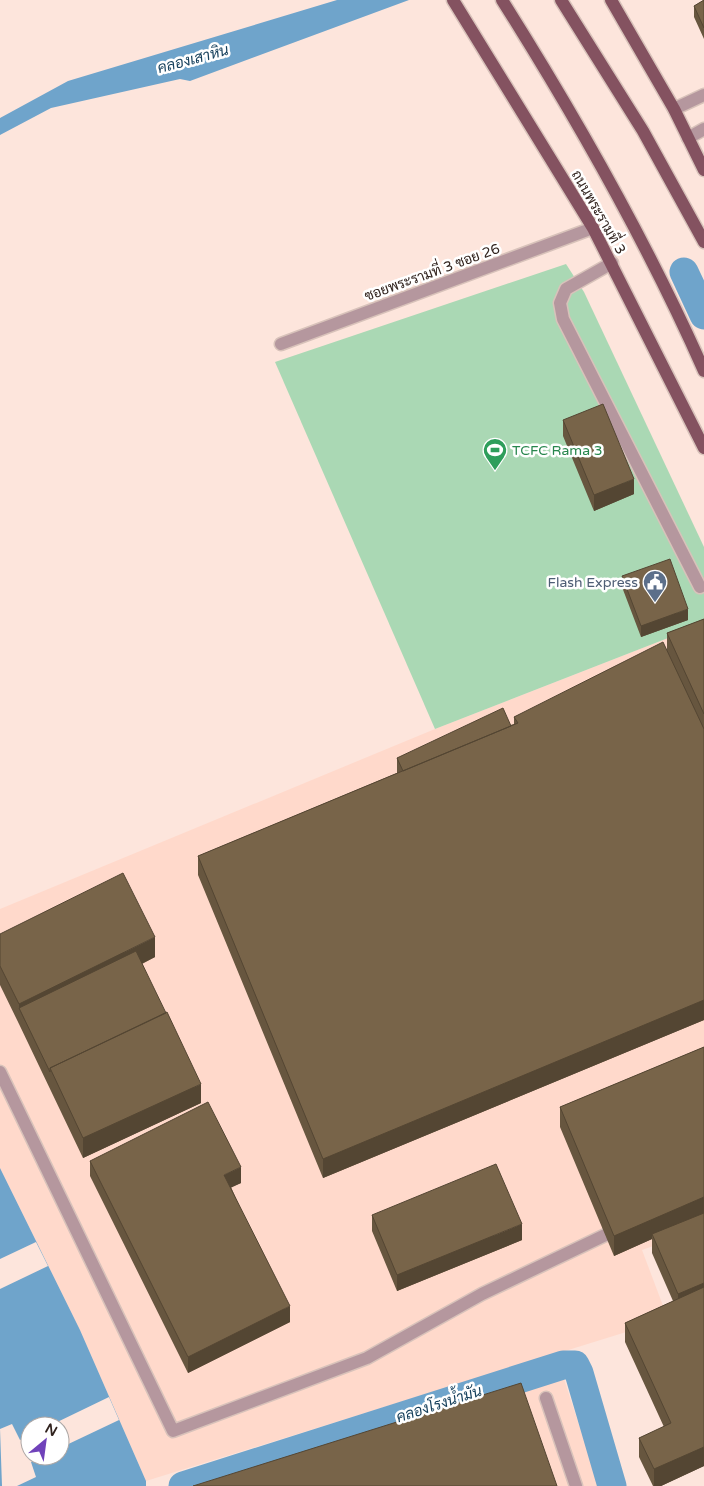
<svg xmlns="http://www.w3.org/2000/svg" width="704" height="1486" font-family="'Varela Round',Sarabun,sans-serif">
<style>
.built{fill:#ffd9cb}
.green{fill:#aad8b4}
.water{fill:#6fa4cb;fill-rule:evenodd}
.pier{fill:#fde5dc}
.lines{fill:none;stroke-linecap:round;stroke-linejoin:round}
.canal{stroke:#6fa4cb;stroke-width:29}
.service-casing{stroke:#d8c2ba;stroke-width:15}
.primary-casing{stroke:#d8c2ba;stroke-width:15}
.service{stroke:#b5979e;stroke-width:12}
.primary{stroke:#845260;stroke-width:12}
.wall{fill:#67563f}
.shaded-wall{fill:#544633}
.building{fill:#786449;stroke:#544633}
.labels{text-anchor:middle;stroke-width:5;stroke-linejoin:round;paint-order:stroke}
.street-label{font-size:14px;fill:#31231e;stroke:#fff}
.leisure-label{font-size:14px;fill:#27864d;stroke:#fff;text-anchor:start}
.service-label{font-size:14px;fill:#4e5e75;stroke:#fff;text-anchor:end}
.water-label{font-size:15px;font-style:italic;fill:#153f5b;stroke:#fff}
</style>
<rect width="100%" height="100%" fill="#fde5dc"/>
<!-- built -->
<path class="built" d="M704,624V1228L642,1250L668,1319L146,1481L80,1330L0,1168V909L435,729Z
M563,1376L599,1486H225Z"/>
<!-- green -->
<path class="green" d="M566,264L584,292L704,547V624L435,729L275,362Z"/>
<!-- water -->
<path class="water" d="M337,0H409L190,81L180,79L51,108L0,135V118L68,81Z
M0,1168L80,1330L146,1481V1486H0ZM30,1426H60V1456H30Z"/>
<!-- pier -->
<path class="pier" d="M36,1242L48,1266L0,1289V1259Z
M109,1397L119,1420L60,1448V1426H49Z
M12,1424L20,1440L30,1435V1456H43L31,1462L36,1477L17,1486H2L0,1429Z"/>
<g class="lines">
<!-- canal -->
<path class="canal" d="M684,272L704,315
M183,1486L563,1365H575L579,1373L612,1486"/>
<!-- service casing -->
<g class="service-casing">
<path id="service" d="M674,109L704,95
M688,138L704,129
M612,263L566,289L560,303L563,319L700,587
M281,344L593,228
M0,1072L173,1431L367,1358L482,1294L620,1228
M546,1398L576,1486"/>
</g>
<!-- primary casing -->
<g class="primary-casing">
<path id="primary" d="M453,0L593,228L704,448
M502,0C577,119 647,242 704,371
M561,0L643,131L704,242
M611,0L674,109L704,170"/>
</g>
<!-- service -->
<use href="#service" class="service"/>
<!-- primary -->
<use href="#primary" class="primary"/>
</g>
<!-- wall -->
<path class="wall" d="M704,0V39L694,17V6Z
M563,420L634,494L594,511L563,436Z
M622,576L688,620L641,637L622,587Z
M704,619V1020L323,1178L198,875V856L397,773V758L514,724V717L667,650V633Z
M0,934L155,957L142,964L201,1103L83,1158L19,1024L0,985Z
M704,1047V1466L661,1486H653L639,1457V1438L664,1427L625,1342V1323L673,1301L652,1253V1239L614,1256L560,1127V1107Z
M90,1161L241,1183L231,1187L290,1322L188,1373L90,1176Z
M372,1215L522,1240L397,1291L372,1231Z"/>
<!-- shaded-wall -->
<path class="shaded-wall" d="M634,479V494L594,511V495Z
M688,609V620L641,637V626Z
M155,937V957L25,1021L19,1008V1004Z
M704,1000V1020L323,1178V1159Z
M201,1084V1103L83,1158V1138Z
M241,1167V1183L224,1191V1175Z
M704,1197V1217L652,1234V1239L614,1256V1236Z
M522,1224V1240L397,1291V1275Z
M704,1283V1303L678,1313V1294Z
M290,1306V1322L188,1373V1357Z
M704,1447V1466L661,1486H654V1469Z"/>
<!-- building -->
<path class="building" d="M704,0V28L694,6Z
M603,404L634,479L594,495L563,420Z
M670,559L688,609L641,626L622,576Z
M704,619V714L667,633Z
M663,642L704,729V1000L323,1159L198,856L518,723L514,717Z
M503,708L511,726L403,771L397,758Z
M123,873L155,937L19,1004L0,966V934Z
M136,951L166,1013L50,1068V1072L19,1008Z
M167,1012L201,1084L83,1138L50,1068Z
M704,1047V1197L614,1236L560,1107Z
M208,1102L241,1167L224,1175L290,1306L188,1357L90,1161Z
M496,1164L522,1224L397,1275L372,1215Z
M704,1213V1283L678,1294L652,1234Z
M704,1287V1447L654,1469L639,1438L671,1423L625,1323Z
M521,1383L557,1486H193Z"/>
<!-- icons -->
<defs>
<g id="stadium-pin" transform="scale(1.25)"><path d="M0 17L-7.5 6A9.5 9.5 0 1 1 7.5 6Z" fill="#2e9e5b" stroke="#fff"/><path d="M0-5a6.5 5 0 1 0 0 10a6.5 5 0 1 0 0-10ZM-3.5-1.8h7v3.6h-7Z" fill="#fff"/></g>
<g id="civic-pin" transform="scale(1.25)"><path d="M0 17L-7.5 6A9.5 9.5 0 1 1 7.5 6Z" fill="#5c6f8a" stroke="#fff"/><path d="M-.6-6.5H3V-4.5H.6V-3L4-1V1h2V6H-6V1h2V-1L-.6-3ZM-1.2 2.5V6h2.4V2.5Z" fill="#fff"/></g>
</defs>
<g fill-rule="evenodd">
<use href="#stadium-pin" x="495" y="450"/>
<use href="#civic-pin" x="655" y="582"/>
</g>
<g class="labels">
<!-- street labels -->
<g class="street-label">
<text transform="translate(599 212) rotate(60)" y="5">ถนนพระรามที่ 3</text>
<text transform="translate(432 272) rotate(-20)" y="5">ซอยพระรามที่ 3 ซอย 26</text>
</g>
<!-- leisure labels -->
<g class="leisure-label">
<text x="512" y="455">TCFC Rama 3</text>
</g>
<!-- service labels -->
<g class="service-label">
<text x="638" y="587">Flash Express</text>
</g>
<!-- water labels -->
<g class="water-label">
<text transform="translate(193 59) rotate(-15)" y="5">คลองเสาหิน</text>
<text transform="translate(439 1404) rotate(-18)" y="5">คลองโรงน้ำมัน</text>
</g>
</g>
<!-- north arrow -->
<g transform="translate(45 1441) rotate(29)"><circle r="24" fill="#ffffff" stroke="#ada7a5"/>
<path d="M0-4L9 19L0 12L-9 19Z" fill="#7042ba"/>
<text y="-8" font-size="14" font-weight="bold" text-anchor="middle" fill="#31231e">N</text>
</g>
</svg>
